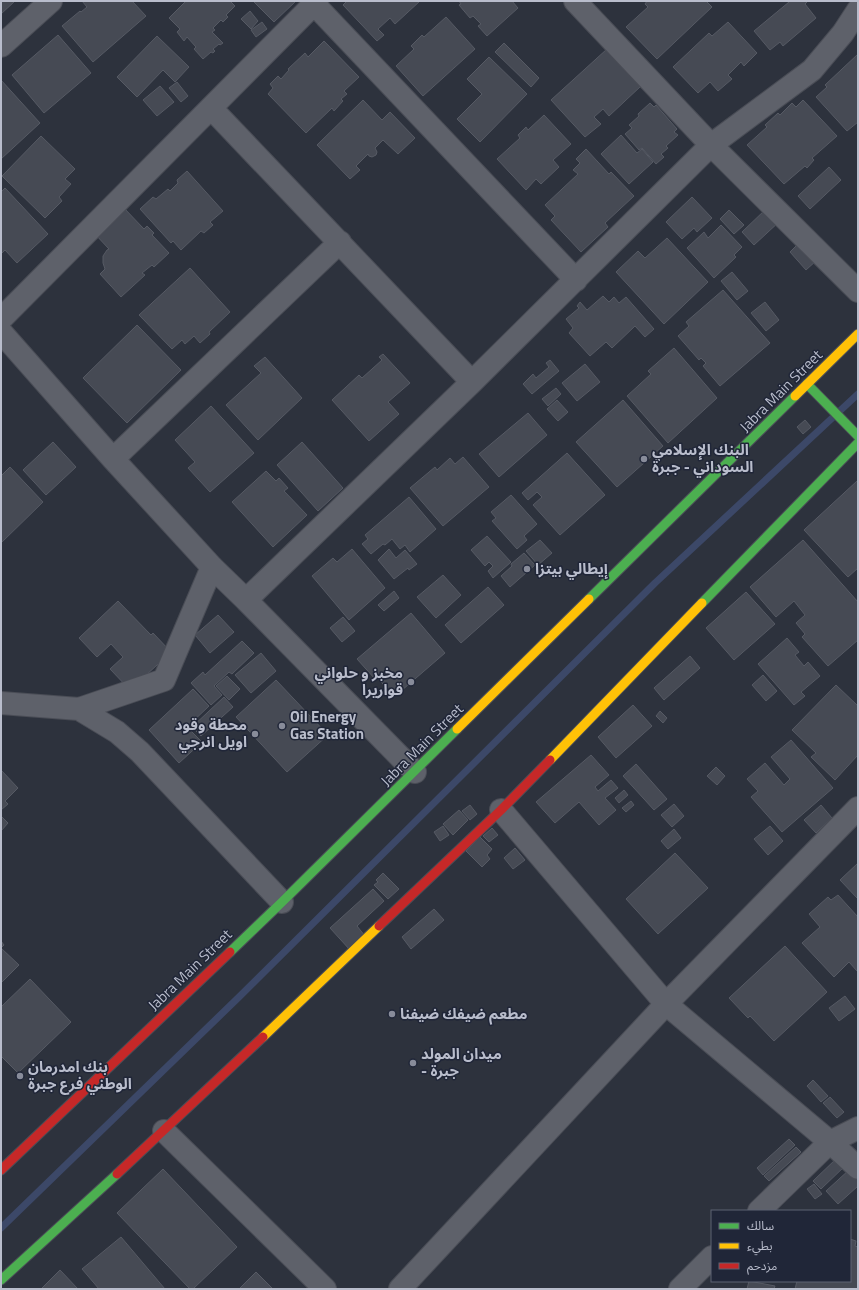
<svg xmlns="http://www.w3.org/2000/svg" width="859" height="1290" font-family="'Titillium Web','Noto Sans Arabic',sans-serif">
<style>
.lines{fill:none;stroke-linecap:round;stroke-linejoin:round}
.stream{stroke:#3c4868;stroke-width:7}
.building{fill:#464a54;stroke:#565a64}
.street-casing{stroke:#4a4d56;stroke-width:24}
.fast-casing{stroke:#4a4d56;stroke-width:11}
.slow-casing{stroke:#4a4d56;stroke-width:11}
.jam-casing{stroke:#4a4d56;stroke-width:11}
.street{stroke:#5e616a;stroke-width:22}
.fast{stroke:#4caf50;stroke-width:9}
.slow{stroke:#ffc107;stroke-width:9}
.jam{stroke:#c62828;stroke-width:9}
.poi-dot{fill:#888c9a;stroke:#202638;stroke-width:1.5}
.labels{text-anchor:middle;stroke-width:3;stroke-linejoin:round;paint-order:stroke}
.street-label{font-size:15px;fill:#b9bdcc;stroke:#202638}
.poi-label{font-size:15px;font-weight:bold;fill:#b9bdcc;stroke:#202638;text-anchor:start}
</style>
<rect width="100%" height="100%" fill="#2d323d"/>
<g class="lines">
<!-- stream -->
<path class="stream" d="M1,1228L239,997L655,583L858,394"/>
</g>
<!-- building -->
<path class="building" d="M1,1H15L1,14Z
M82,1H132L146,16L93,62L62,26L80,11L81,12L87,7Z
M186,1H230L235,6L226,15L228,17L223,22L221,20L213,28L215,30L212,32L223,43L220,45L219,44L213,49L215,51L213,53L211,52L203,59L194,49L196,47L187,37L184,41L177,32L180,29L169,18Z
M253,1H296L274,22Z
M347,1H420L395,24L390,18L378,29L384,35L377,41L343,5Z
M459,1H512L518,8L487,36L478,26L481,24L473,16L470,18L459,5L461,4Z
M647,1H706L712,7L657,59L626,27L648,7L645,4Z
M788,1H808L805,4L816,18L783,46L780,42L770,50L754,31L789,2Z
M250,11L258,21L251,29L241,19Z
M446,17L475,49L423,96L396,66L414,49L411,46L422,35L424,37Z
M262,22L267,29L256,37L251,30Z
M728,22L757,53L744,66L741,62L728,75L732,79L718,91L710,82L698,93L673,67L709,33L712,36Z
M58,35L91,73L44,113L12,75Z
M157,36L189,67L175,82L163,70L137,97L117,77Z
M324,41L359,77L344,91L347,94L341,99L343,101L334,111L332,108L306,133L268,94L273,88L270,84L278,76L281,79L289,70L288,69L305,53L308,57Z
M504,43L539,78L531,87L495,52Z
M607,49L641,86L609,116L603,109L594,117L601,124L585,137L551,100Z
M858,54V122L847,131L816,97L827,87L825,85Z
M489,57L527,94L480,142L457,119L482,94L467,79Z
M1,80L40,123L1,159Z
M177,82L188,96L181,102L169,88Z
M160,86L174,102L157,116L143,100Z
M363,100L382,120L390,112L415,138L398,154L383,140L375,148L377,152L376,155L372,157L369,156L368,154L356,166L360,170L350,179L317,145Z
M803,100L837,136L812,158L814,160L807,168L805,166L784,184L747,145L767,127L765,125L778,113L780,115L792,103L796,107Z
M650,103L654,107L656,105L677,129L674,132L678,135L666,146L668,148L661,154L664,157L656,164L642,148L639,150L625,134L632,128L629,125L639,116L638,114Z
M544,115L571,144L553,160L559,167L541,184L536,179L526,190L497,159L520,138L518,135L526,127L528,130Z
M621,135L637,153L642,149L653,162L629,184L601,154Z
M41,136L75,169L65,179L71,184L59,197L62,201L45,218L2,176Z
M586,149L609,174L611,172L634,196L605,223L608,227L581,252L551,220L555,216L545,205L578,174L573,170L580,163L576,159Z
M829,167L841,180L810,209L798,196Z
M187,171L223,211L210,222L213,225L204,233L201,231L181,250L173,241L171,243L140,209L153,197L156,199L168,189L170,191L178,183L177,180Z
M5,188L48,234L17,263L5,250L1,254V192Z
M692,197L712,218L697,232L694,228L682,239L666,222Z
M123,207L144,229L147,226L154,233L152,235L169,253L154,267L152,265L142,273L145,275L121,297L100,274L105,269L103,263V256L107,250L109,249L94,233Z
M767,208L780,221L754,245L742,232Z
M729,210L744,225L734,234L720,219Z
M721,225L742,247L734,255L736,257L714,278L687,248L704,232L708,238Z
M667,238L708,282L664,324L616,272L638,251L645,258Z
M800,242L817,260L806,270L790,252Z
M190,268L230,312L209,332L210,334L200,343L194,336L185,344L182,340L172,349L139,315Z
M732,272L748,291L737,300L721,281Z
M723,290L770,343L720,386L703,366L706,363L701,358L699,360L678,336L689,326L686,322Z
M603,296L609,302L614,297L619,303L626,297L654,329L645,337L635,326L612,348L606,342L590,356L569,333L573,328L566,319L579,308L577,306L580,302L587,310Z
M765,302L779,320L766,331L751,313Z
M137,325L181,370L127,423L83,378Z
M674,348L717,398L668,443L627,396L651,374L648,371Z
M383,354L410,383L388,402L399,414L369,441L332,400L359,375L362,378L382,360L379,357Z
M265,357L302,398L258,440L226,405L261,373L254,366Z
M550,360L559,371L532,394L523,384L533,374L536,378L549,367L546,363Z
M585,364L600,382L577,401L562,383Z
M556,388L561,394L548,406L542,399Z
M557,400L568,412L558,421L547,409Z
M623,400L663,446L617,487L576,442Z
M211,406L254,453L210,492L188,468L195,462L175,440Z
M528,413L547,435L499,477L479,454Z
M805,420L811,427L803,434L797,427Z
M53,442L76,467L46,495L23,470Z
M302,442L343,488L318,511L277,465Z
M567,453L605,495L560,535L533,505L542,497L537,492L528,500L522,493Z
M463,457L489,487L443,526L410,488L435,467L437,470L450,458L455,464Z
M10,467L43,502L1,543V476Z
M266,471L276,481L279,478L288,488L284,491L307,515L273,547L232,502Z
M857,481L858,482V568L848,577L804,530Z
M511,495L537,524L524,536L527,540L517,549L492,521L496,518L491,512Z
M409,497L436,529L410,552L405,545L400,549L392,539L385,545L383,544L371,554L362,544L368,539L365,535Z
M487,536L511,562L493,578L488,571L493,566L489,562L485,566L471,550Z
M540,540L552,553L538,565L526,551Z
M803,540L858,602V640L828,666L802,637L805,634L796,623L805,615L794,601L776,617L750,587Z
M352,549L385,588L349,620L312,576L333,558L337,562Z
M389,549L396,558L405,550L417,564L409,570L408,568L394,579L378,560Z
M524,553L535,565L510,587L501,576L512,566L511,564Z
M443,575L461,595L436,618L417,597Z
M488,587L504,605L461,643L445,625Z
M394,591L399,598L384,611L378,605Z
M746,592L775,624L734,660L706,628Z
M118,601L151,635L153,633L171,652L130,690L110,669L123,657L111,644L97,657L79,638Z
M411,613L445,653L394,697L377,677L375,679L357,659Z
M218,615L234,632L210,653L195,635Z
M343,617L355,631L342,642L330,628Z
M787,638L799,652L795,655L804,666L808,662L820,676L801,692L805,696L794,705L758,664Z
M242,641L254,653L232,674L229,672L214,686L222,695L211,705L191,683L203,672L205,675Z
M261,653L276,671L251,693L235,675Z
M690,656L700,668L664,700L654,688Z
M763,675L777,691L766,701L752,685Z
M227,676L240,689L229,700L216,686Z
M276,680L328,735L287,772L236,717Z
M836,685L858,706V755L835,780L811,757L816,753L792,730Z
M193,689L209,706L187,727L202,742L179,763L149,730Z
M224,697L233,707L201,736L192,727Z
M633,705L652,726L616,758L598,737Z
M660,711L667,718L663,723L656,716Z
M791,740L833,788L782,832L751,797L758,791L747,779L765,763L784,785L790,779L771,757Z
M591,755L609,775L595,787L598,791L611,780L618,788L605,798L616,810L599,825L579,802L555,823L536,802Z
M636,764L667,799L654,810L623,776Z
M716,767L725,776L717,785L707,776Z
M1,770L18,788L5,801L8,804L1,810Z
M624,790L628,795L619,803L615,798Z
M631,801L634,805L626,812L622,808Z
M674,804L684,816L672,827L661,815Z
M470,805L477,814L470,820L462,811Z
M821,805L832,818L816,833L804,820Z
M459,810L468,820L453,835L443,824Z
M1,816L8,823L1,831Z
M443,826L449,835L440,841L434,832Z
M770,826L783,841L768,855L754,839Z
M492,828L498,835L489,842L483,836Z
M674,829L681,838L668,849L661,841Z
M480,837L492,849L487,855L490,859L482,867L466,851Z
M515,848L525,860L513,869L504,858Z
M675,853L708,888L658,934L626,899Z
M858,863V899L840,880Z
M383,873L399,889L388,899L374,885L378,882L376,880Z
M373,889L384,901L357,926L365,936L350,950L330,928Z
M838,895L858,917V971H857L849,962L834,977L802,943L820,927L809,914L828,897L831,900Z
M434,909L444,920L411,949L402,937Z
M1,941L4,945L1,948L19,965L1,983Z
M785,946L827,992L774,1041L750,1016L748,1018L729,998Z
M30,979L71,1022L18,1073L1,1056V1007Z
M845,996L855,1009L839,1021L829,1008Z
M813,1080L828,1096L821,1102L807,1086Z
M830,1097L844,1112L837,1118L823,1103Z
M789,1139L795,1145L763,1175L757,1168Z
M796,1147L801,1152L769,1181L764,1176Z
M838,1157L846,1165L821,1189L813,1181Z
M163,1169L237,1247L193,1289H190L117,1213Z
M850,1169L858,1178V1186L838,1204L826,1191Z
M814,1184L822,1194L815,1199L807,1189Z
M121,1237L165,1289H99L82,1269Z
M850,1239L856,1241L855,1246L858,1247V1289H795L797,1281H850Z
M60,1270L78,1289H41Z
M256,1272L273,1289H239Z
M749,1281L775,1286L774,1289H747Z"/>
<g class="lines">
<!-- street casing -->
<g class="street-casing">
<path id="street" d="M575,1L711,145L858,291
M314,4L576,280
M1,46L51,1
M211,108L472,382
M1,319L317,1
M1,332L113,459L212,567L246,600L415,772
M113,459L340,242
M246,600L472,382L711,145L812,70L843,33L858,10
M1,703L79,709L117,732L140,752L282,902
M79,709L164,680L212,567
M501,810L666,1004L830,1142L858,1168
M164,1131L325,1289
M759,1211L830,1142L858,1128
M400,1289L666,1004L858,808
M680,1289L712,1257"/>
</g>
<!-- fast casing -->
<g class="fast-casing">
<path id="fast" d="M807,384L858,436
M589,599L795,396
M702,603L858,443
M230,952L282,902L457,729
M1,1280L117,1174"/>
</g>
<!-- slow casing -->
<g class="slow-casing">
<path id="slow" d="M795,396L858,334
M457,729L589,599
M550,760L702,603
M263,1037L379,926"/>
</g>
<!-- jam casing -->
<g class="jam-casing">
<path id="jam" d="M379,926L501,810L550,760
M1,1170L230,952
M117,1174L263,1037"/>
</g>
<!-- street -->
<use href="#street" class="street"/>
<!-- fast -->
<use href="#fast" class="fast"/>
<!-- slow -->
<use href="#slow" class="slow"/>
<!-- jam -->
<use href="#jam" class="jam"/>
</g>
<!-- markers -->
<g class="poi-dot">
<circle cx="644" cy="459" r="4"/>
<circle cx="527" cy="569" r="4"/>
<circle cx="411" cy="682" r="4"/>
<circle cx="282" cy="726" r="4"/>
<circle cx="255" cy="734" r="4"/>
<circle cx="392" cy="1014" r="4"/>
<circle cx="413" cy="1063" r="4"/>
<circle cx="20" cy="1076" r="4"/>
</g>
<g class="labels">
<!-- street labels -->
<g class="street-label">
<text transform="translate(781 391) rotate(-45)" y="5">Jabra Main Street</text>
<text transform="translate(422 745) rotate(-45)" y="5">Jabra Main Street</text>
<text transform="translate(190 970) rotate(-44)" y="5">Jabra Main Street</text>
</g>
<!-- poi labels -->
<g class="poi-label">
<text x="652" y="455">البنك الإسلامي<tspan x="652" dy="17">السوداني - جبرة</tspan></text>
<text x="535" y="574">إيطالي بيتزا</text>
<text x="403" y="678" text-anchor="end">مخبز و حلواني<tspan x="403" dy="17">قواريرا</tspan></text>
<text x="290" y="722">Oil Energy<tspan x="290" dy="17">Gas Station</tspan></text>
<text x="247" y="730" text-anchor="end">محطة وقود<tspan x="247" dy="17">اويل انرجي</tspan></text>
<text x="400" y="1019">مطعم ضيفك ضيفنا</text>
<text x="421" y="1059">ميدان المولد<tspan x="421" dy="17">- جبرة</tspan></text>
<text x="28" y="1072">بنك امدرمان<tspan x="28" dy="17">الوطني فرع جبرة</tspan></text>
</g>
</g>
<!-- border -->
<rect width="859" height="1290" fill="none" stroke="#b9bdcc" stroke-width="4"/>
<!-- legend -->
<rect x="711" y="1210" width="140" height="72" fill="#202638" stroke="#5d6273"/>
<rect x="719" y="1223" width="20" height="6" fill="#4caf50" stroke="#5d6273"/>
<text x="747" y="1230" font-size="12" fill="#b9bdcc">سالك</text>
<rect x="719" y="1243" width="20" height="6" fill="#ffc107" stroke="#5d6273"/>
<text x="747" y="1250" font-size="12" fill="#b9bdcc">بطيء</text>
<rect x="719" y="1263" width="20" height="6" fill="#c62828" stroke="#5d6273"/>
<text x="747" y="1270" font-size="12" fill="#b9bdcc">مزدحم</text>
</svg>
